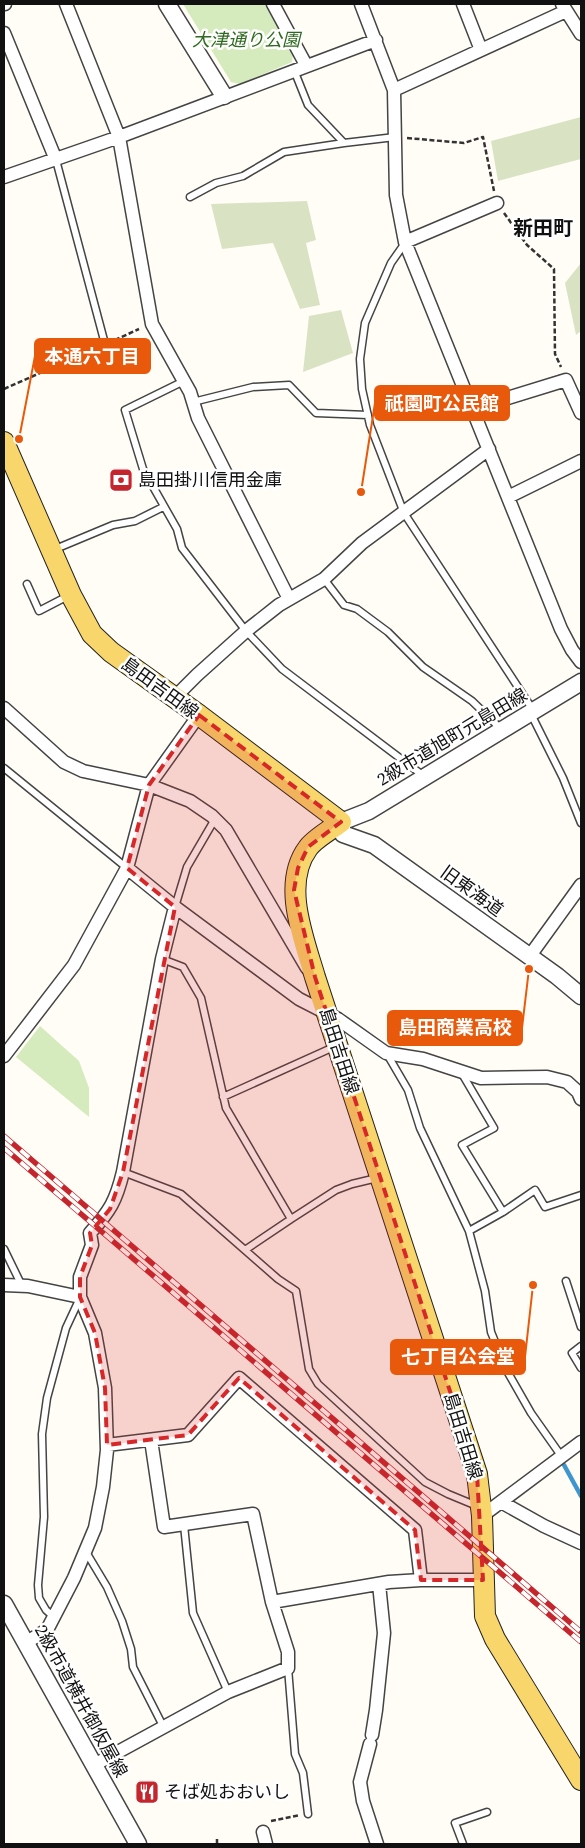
<svg xmlns="http://www.w3.org/2000/svg" width="585" height="1848" font-family="'Source Serif 4','Noto Sans JP',serif">
<style>
.green{fill:#d5ebbd}
.cemetery{fill:#d9e3c4}
.lines{fill:none;stroke-linecap:round;stroke-linejoin:round}
.stream{stroke:#3f96cf;stroke-width:4.5}
.service-casing{stroke:#444;stroke-width:9}
.minor-casing{stroke:#444;stroke-width:15}
.tertiary-casing{stroke:#444;stroke-width:19}
.primary-casing{stroke:#222;stroke-width:22}
.path{stroke:#333;stroke-width:2.5;stroke-dasharray:5 2.5;stroke-linecap:butt}
.service{stroke:#fff;stroke-width:6}
.minor{stroke:#fff;stroke-width:12}
.tertiary{stroke:#fff;stroke-width:16}
.primary{stroke:#f9d66b;stroke-width:20}
.rail-casing{stroke:#c4262e;stroke-width:5.5}
.rail{stroke:#fff;stroke-width:4;stroke-dasharray:11;stroke-linecap:butt}
.marked{fill:#d62828;fill-opacity:0.2;stroke:#d62828;stroke-width:4;stroke-dasharray:10 6;stroke-linejoin:round}
.labels{text-anchor:middle;stroke-width:5;stroke-linejoin:round;paint-order:stroke}
.park-label{font-size:18px;font-style:italic;fill:#2f6b1f;stroke:#fff}
.poi-label{font-size:18px;fill:#111;stroke:#fff;text-anchor:start}
.street-label{font-size:18px;fill:#111;stroke:#fff}
.quarter-label{font-size:20px;font-weight:bold;fill:#111;stroke:#fff}
.leader{fill:none;stroke:#e8590c;stroke-width:2}
.callout-dot{fill:#e8590c;stroke:#fff;stroke-width:2}
.callout{fill:#e8590c;stroke:#e8590c;stroke-width:2}
.callout-label{font-size:19px;text-anchor:middle;font-weight:bold;fill:#fff}
</style>
<rect width="100%" height="100%" fill="#fffdf5"/>
<!-- green -->
<path class="green" d="M183,4H265L293,54L292,62L240,84L231,82Z
M40,1026L79,1061L89,1088V1117L16,1057Z"/>
<!-- cemetery -->
<path class="cemetery" d="M581,117V159L498,181L491,141Z
M307,201L316,240L306,243L320,305L300,309L273,243L222,249L211,204Z
M581,263V331L576,335L565,283Z
M341,310L353,353L303,372L309,316Z"/>
<g class="lines">
<!-- stream -->
<path class="stream" d="M564,1465L581,1496"/>
<!-- service casing -->
<g class="service-casing">
<path id="service" d="M294,70L308,105L344,143L395,137
M56,160L105,344
M190,197L216,183L243,176L284,152L344,143
M405,243L391,263L365,323L360,359L362,389L370,425L404,513L533,710
M184,381L125,410L143,469L177,529L182,548L246,631L282,669L425,777
M193,402L253,387L289,385L316,413L368,415
M53,550L113,525L135,521L163,507
M324,579L344,605L357,609L388,632L423,667L472,701L502,730
M27,584L39,611L68,596
M531,714L563,778L581,823
M4,768L127,868
M175,907L187,867L215,819
M162,959L183,967L201,998L226,1108L291,1219L245,1250
M387,1054L408,1090L420,1128L469,1231L485,1291L491,1332L507,1371L531,1413L562,1457
M461,1072L494,1128L462,1145L503,1212
M223,1097L336,1046
M123,1172L181,1194L278,1279L296,1291L309,1369L318,1384L425,1482L448,1494L477,1506
M291,1219L336,1190L352,1184L377,1178
M469,1231L503,1212L535,1190L545,1207L581,1195
M4,1249L22,1286
M566,1281L581,1327
M581,1346L572,1353L581,1368
M184,1525L193,1613L228,1692
M86,1552L107,1587L122,1621L131,1649L133,1667L163,1726
M54,1617L46,1610L39,1598L38,1585L44,1517L42,1434L47,1398L66,1328L80,1298
M288,1668L295,1754L303,1773L308,1814
M463,1844L455,1823L487,1812"/>
</g>
<!-- minor casing -->
<g class="minor-casing">
<path id="minor" d="M4,4H5
M66,4L119,137L152,324L190,392L198,418L289,599
M273,4L306,65
M361,4L394,90L396,195L405,242L561,629L572,650L581,662
M463,4L481,50
M562,4L581,34
M4,33L56,160
M394,90L566,11
M4,177L119,137L376,40
M405,242L497,203
M472,409L566,380L581,413
M508,497L581,461
M174,698L197,675L246,631L279,605L324,579L362,543L489,449
M4,708L64,762L83,771L149,785L190,801L212,816L226,830L307,968
M127,868L175,907L299,999L338,1019L386,1053L423,1059L481,1078L547,1077L567,1082L578,1092L581,1099
M529,957L581,885
M4,1056L74,965L127,868L149,785L199,715
M4,1285L28,1286L80,1297
M107,1445L188,1435L239,1378L415,1530L421,1580
M501,1502L544,1526L581,1543
M482,1516L581,1442
M272,1602L389,1582L421,1580H483
M25,1643L47,1630L74,1578L95,1528L103,1487L107,1450L105,1388L95,1333L80,1297V1277L92,1245L90,1233C110,1211 116,1201 123,1172L162,959L175,907
M372,1735L376,1710L384,1633L379,1584
M370,1744L360,1782L363,1801L377,1844
M94,1765L228,1692L288,1668V1652L272,1602L253,1514L164,1527L151,1440
M263,1832L266,1844"/>
</g>
<!-- tertiary casing -->
<g class="tertiary-casing">
<path id="tertiary" d="M167,4L224,96
M581,682L369,811L341,822L343,834L374,845L557,976L581,996
M4,1604L138,1844"/>
</g>
<!-- primary casing -->
<g class="primary-casing">
<path id="primary" d="M4,442L71,595L92,634L111,652L199,715L341,822C332,829 314,839 308,848C281,884 304,939 315,977L477,1474L482,1516L485,1616L495,1639L581,1780"/>
</g>
<!-- path -->
<path class="path" d="M407,138L464,143L483,137L494,191
M504,213L527,245L554,269L555,354L561,367
M115,340L139,329
M4,389L96,348
M271,1821L300,1815
M217,1844V1838"/>
<!-- service -->
<use href="#service" class="service"/>
<!-- minor -->
<use href="#minor" class="minor"/>
<!-- tertiary -->
<use href="#tertiary" class="tertiary"/>
<!-- primary -->
<use href="#primary" class="primary"/>
<!-- rail casing -->
<g class="rail-casing">
<path id="rail" d="M4,1136L581,1632
M4,1148L581,1642"/>
</g>
<!-- rail -->
<use href="#rail" class="rail"/>
</g>
<!-- marked area -->
<path class="marked" d="M199,715L341,822L308,847L298,868L294,890L315,977L477,1474L483,1580H421L415,1530L239,1378L188,1435L107,1445L105,1388L95,1333L80,1297V1277L92,1245L90,1233L110,1209L123,1172L175,907L127,868L149,785Z"/>
<!-- icons -->
<defs>
<g id="bank-square" transform="scale(1.25)"><rect x="-9" y="-9" width="18" height="18" rx="4" fill="#c4262e" stroke="#fff"/><path d="M-6-4H6V4H-6ZM0-2.3a2.3 2.3 0 1 0 0 4.6a2.3 2.3 0 1 0 0-4.6Z" fill="#fff"/></g>
<g id="restaurant-square" transform="scale(1.25)"><rect x="-9" y="-9" width="18" height="18" rx="4" fill="#c4262e" stroke="#fff"/><path d="M-5-6h1v4h1v-4h1v4h1v-4h1v5L-1.5 .5V6h-2V.5L-5-1ZM5-6V6H3V1.5H1.5Q1.5-4 5-6Z" fill="#fff"/></g>
</defs>
<g fill-rule="evenodd">
<use href="#bank-square" x="121" y="480"/>
<use href="#restaurant-square" x="147" y="1792"/>
</g>
<g class="labels">
<!-- park labels -->
<g class="park-label">
<text x="246" y="46">大津通り公園</text>
</g>
<!-- poi labels -->
<g class="poi-label">
<text x="138" y="486">島田掛川信用金庫</text>
<text x="164" y="1798">そば処おおいし</text>
</g>
<!-- street labels -->
<g class="street-label">
<text transform="translate(160 688) rotate(36)" y="6">島田吉田線</text>
<text transform="translate(452 737) rotate(-31)" y="6">2級市道旭町元島田線</text>
<text transform="translate(472 891) rotate(36)" y="6">旧東海道</text>
<text transform="translate(339 1051) rotate(72)" y="6">島田吉田線</text>
<text transform="translate(463 1436) rotate(73)" y="6">島田吉田線</text>
<text transform="translate(81 1701) rotate(61)" y="6">2級市道横井御仮屋線</text>
</g>
<!-- quarter labels -->
<g class="quarter-label">
<text x="543" y="235">新田町</text>
</g>
</g>
<!-- callouts -->
<path class="leader" d="M19 439L35 356M361 492L375 403M529 969L522 1028M533 1285L525 1357"/>
<g class="callout-dot">
<circle cx="19" cy="439" r="5"/>
<circle cx="361" cy="492" r="5"/>
<circle cx="529" cy="969" r="5"/>
<circle cx="533" cy="1285" r="5"/>
</g>
<g class="callout">
<rect x="35" y="339" width="115" height="34" rx="5"/>
<rect x="375" y="386" width="134" height="34" rx="5"/>
<rect x="388" y="1011" width="134" height="34" rx="5"/>
<rect x="391" y="1340" width="134" height="34" rx="5"/>
</g>
<g class="callout-label">
<text x="92" y="363">本通六丁目</text>
<text x="442" y="410">祇園町公民館</text>
<text x="455" y="1034">島田商業高校</text>
<text x="458" y="1363">七丁目公会堂</text>
</g>
<!-- border -->
<rect width="585" height="1848" fill="none" stroke="#111111" stroke-width="10"/>
</svg>
